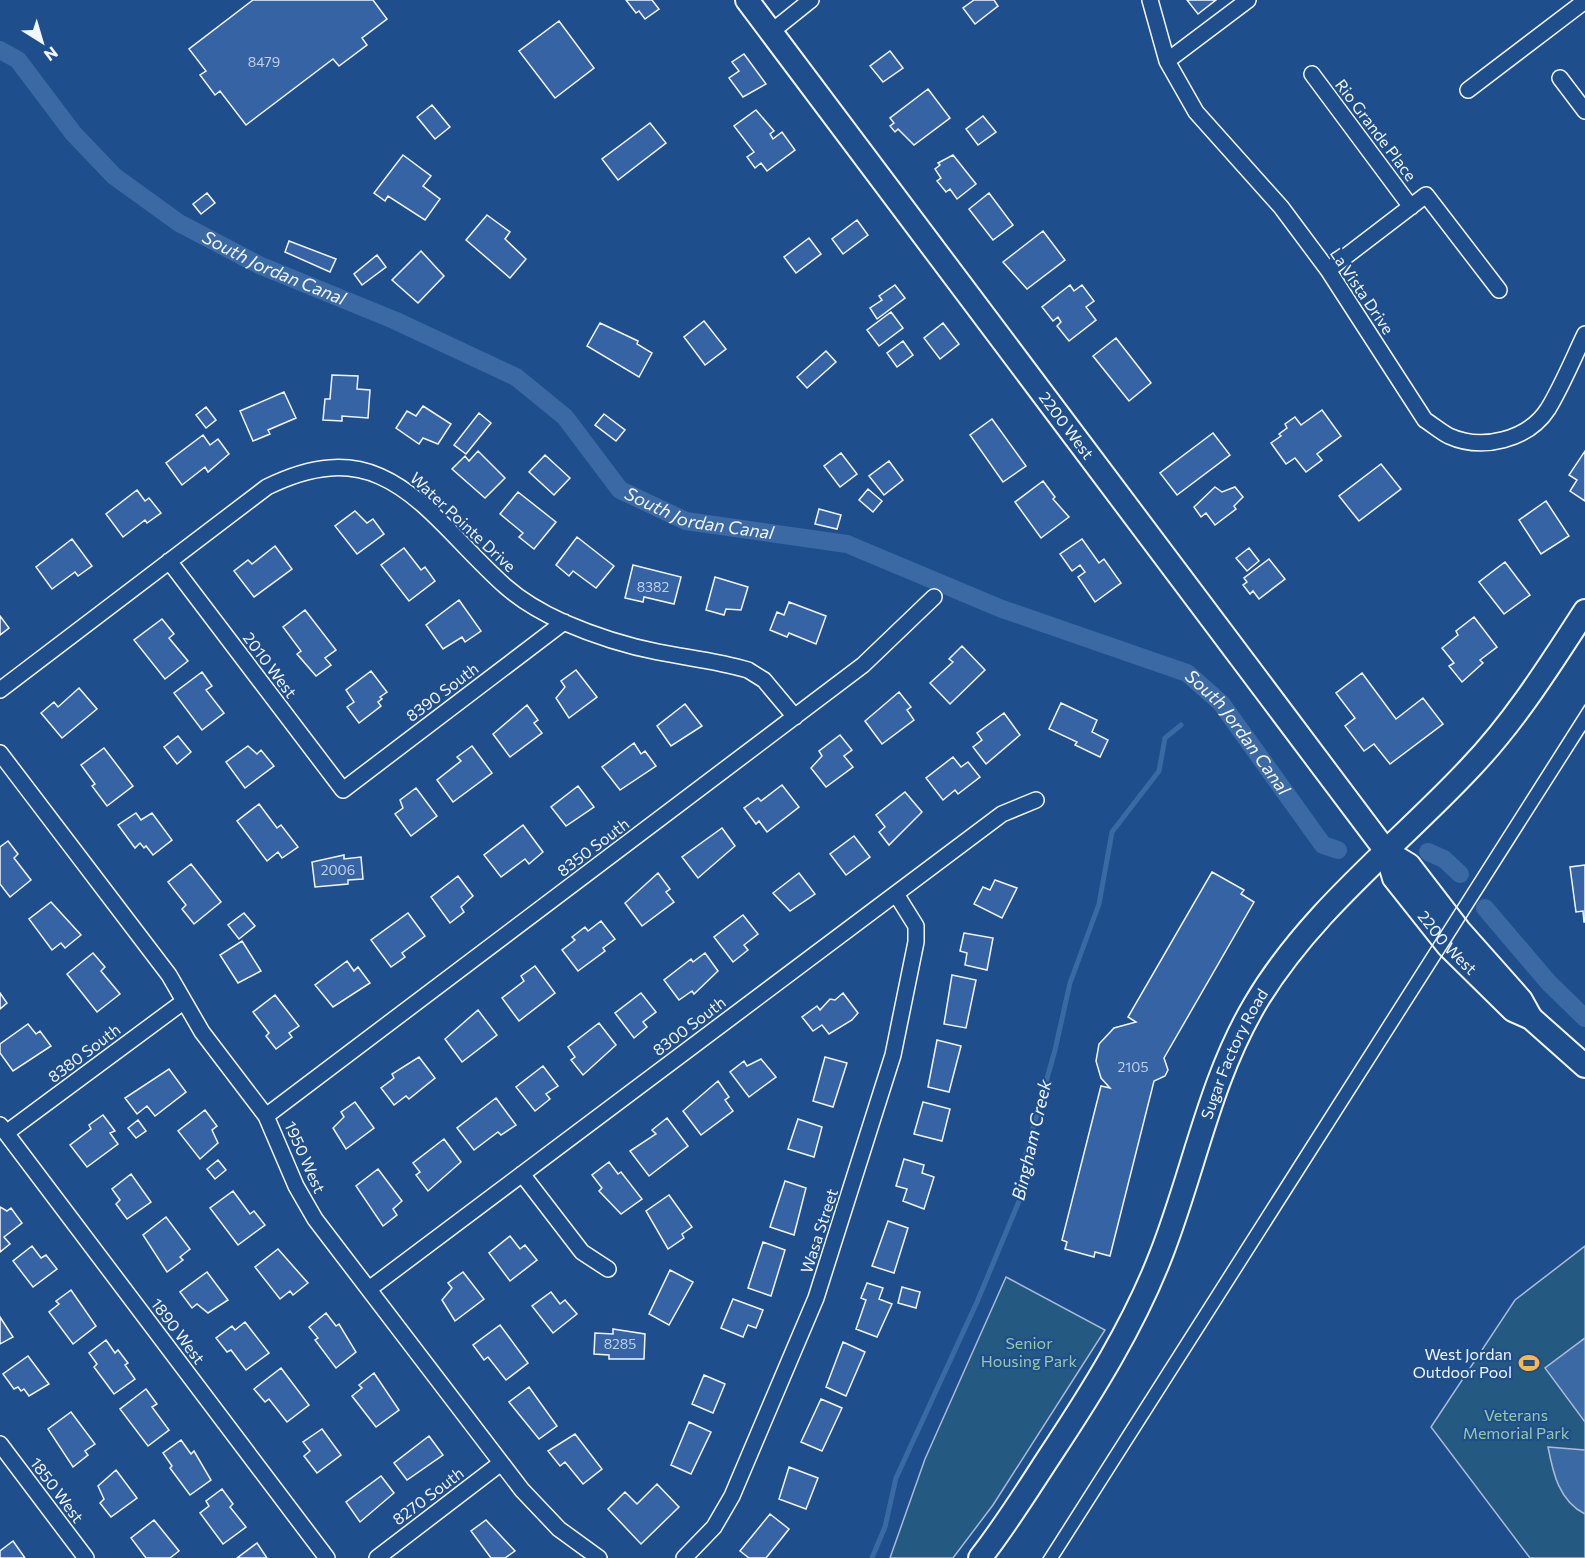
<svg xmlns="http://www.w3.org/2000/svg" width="1585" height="1558" font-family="Commissioner,sans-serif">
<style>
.green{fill:#245a82;stroke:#a8bbd7;stroke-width:1.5}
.water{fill:#3b69a3;stroke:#a8bbd7;stroke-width:1.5}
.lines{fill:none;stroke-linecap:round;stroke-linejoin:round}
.stream{stroke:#3b69a3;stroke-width:5}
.canal{stroke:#3b69a3;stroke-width:18}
.building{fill:#3563a3;stroke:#f2f6ff;stroke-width:1.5}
.street-casing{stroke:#f2f6ff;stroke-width:18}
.secondary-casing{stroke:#f2f6ff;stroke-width:26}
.street{stroke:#1f4e8c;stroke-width:15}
.secondary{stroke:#1f4e8c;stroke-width:22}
.tram{stroke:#f2f6ff;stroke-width:1.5}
.labels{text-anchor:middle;stroke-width:4.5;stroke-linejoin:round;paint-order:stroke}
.number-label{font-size:14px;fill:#c3d1e8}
.street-label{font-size:16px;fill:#f2f6ff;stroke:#1f4e8c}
.park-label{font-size:16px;fill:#97c8a6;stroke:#1f4e8c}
.poi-label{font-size:16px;fill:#f2f6ff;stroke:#1f4e8c;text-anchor:end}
.water-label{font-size:18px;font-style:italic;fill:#f2f6ff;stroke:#1f4e8c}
</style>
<rect width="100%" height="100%" fill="#1f4e8c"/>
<!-- green -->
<path class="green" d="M1585,1246V1558H1530L1431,1427L1515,1300Z
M1006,1277L1105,1330L993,1505L953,1558H890L925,1459Z"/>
<!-- water -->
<path class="water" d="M1585,1338V1422L1545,1368Z
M1548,1447L1585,1450V1514C1559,1501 1553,1473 1548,1447Z"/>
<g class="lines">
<!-- stream -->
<path class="stream" d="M872,1558L885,1527L896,1478L977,1302L1022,1194L1026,1153L1055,1050L1070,983L1099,904L1112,832L1159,771L1165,738L1181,725"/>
<!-- canal -->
<g class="canal">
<path id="s1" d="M0,50L18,60L73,133L114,176L179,223L259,265L394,320L516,377L565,417L620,490L686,521L847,544L1002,609L1187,673L1221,703L1323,845L1338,850"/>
<path d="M1428,852L1444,859L1460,874"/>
<path d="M1485,908L1549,983L1585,1018"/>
</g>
</g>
<!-- building -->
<path class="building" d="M253,0H373L387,19L362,38L367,45L339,66L333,59L246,125L220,91L215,95L200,75L206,71L189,49Z
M626,0H652L659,9L645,19L639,11L636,13Z
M974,0H994L998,6L975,24L963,8Z
M1187,0H1216L1198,14Z
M559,21L594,68L555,98L519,51Z
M890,51L903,68L883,82L870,66Z
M744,54L766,84L743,97L729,78L739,71L732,62Z
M928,89L950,118L914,145L898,129L895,132L890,126L894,123L890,118Z
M432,105L450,127L435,139L417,117Z
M756,110L774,131L770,134L773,139L782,132L795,150L767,171L761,163L755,168L747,157L754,152L734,126Z
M983,116L996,132L978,145L966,129Z
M650,123L666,143L618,180L602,159Z
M403,155L431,176L423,186L440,199L425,220L388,196L385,201L374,193Z
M953,155L976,184L957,199L950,189L946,192L937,181L941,178L935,169L940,165L938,163Z
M207,193L215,203L201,214L193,204Z
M989,193L1013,225L993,240L969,209Z
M487,215L510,232L505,239L526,259L510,278L466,240Z
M857,220L868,235L843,254L832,239Z
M1043,231L1065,260L1027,289L1003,262Z
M809,238L821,254L796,273L784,257Z
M289,241L336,259L330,272L285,252Z
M421,251L444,276L418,303L392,280Z
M377,255L386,267L362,285L354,274Z
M895,285L905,298L877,319L870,308L882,300L879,296Z
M1070,285L1074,291L1082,285L1094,301L1086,307L1096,320L1069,341L1057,326L1061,322L1058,317L1053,321L1042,307Z
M891,312L903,328L879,346L867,330Z
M704,321L726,349L705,365L684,337Z
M600,323L638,341L637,344L652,353L639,377L587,346Z
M943,323L959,344L940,359L924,338Z
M1116,338L1151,383L1129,401L1093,356Z
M903,341L913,355L897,367L887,353Z
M826,351L836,362L807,388L797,377Z
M332,375L358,376L357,389L370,390L368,418L342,416V421L323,420L325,399H330Z
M284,392L296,418L268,430L270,434L253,441L240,411Z
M423,406L451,424L438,444L423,438L419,444L396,428L407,411L416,416Z
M206,407L216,420L206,428L196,415Z
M1322,410L1341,436L1317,454L1322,460L1306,472L1295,458L1286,464L1271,443L1281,436L1279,434L1287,428L1285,424L1295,417L1301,425Z
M479,413L491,423L466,454L454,445Z
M604,414L625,430L616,441L595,425Z
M992,419L1026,466L1003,482L970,435Z
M1213,433L1230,455L1177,495L1160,473Z
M203,435L210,445L218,439L229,454L208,472L205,467L182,485L166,463Z
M478,451L505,478L485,498L452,469L465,456L469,461Z
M1585,451V501L1570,491L1577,480L1569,475Z
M841,453L857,474L840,487L824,466Z
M545,455L570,478L554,495L529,472Z
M889,461L903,480L884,495L869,476Z
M1381,464L1401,489L1359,521L1339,496Z
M1043,481L1055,497L1053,499L1069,517L1041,538L1015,502Z
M1215,487L1222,492L1235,487L1243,497L1234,506L1236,509L1215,525L1206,513L1201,517L1194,507Z
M868,489L882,501L873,512L859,500Z
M137,490L145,501L149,498L161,513L147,523L145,520L123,537L106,514Z
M518,492L556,522L534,549L519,537L523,533L500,514Z
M1546,501L1569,536L1541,554L1519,520Z
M819,509L841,515L837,529L815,524Z
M355,511L367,523L373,519L384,534L357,554L335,526Z
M577,537L614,566L596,588L573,571L569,576L556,565Z
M72,539L92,566L78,576L75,572L52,589L36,567Z
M1082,539L1099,563L1104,559L1121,583L1095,602L1078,577L1085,572L1080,565L1072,571L1060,554Z
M275,546L292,569L254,597L234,571L248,560L252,564Z
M404,548L421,570L425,567L435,581L409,601L381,565Z
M1249,548L1259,561L1247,571L1236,558Z
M1269,559L1285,579L1259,599L1253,591L1250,594L1243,585L1247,582L1244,578Z
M1505,562L1530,595L1504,614L1479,582Z
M633,565L681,577L674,604L644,597L643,602L625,598Z
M715,577L748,587L741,610L726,609L724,615L706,610Z
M459,600L481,631L465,642L462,637L443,649L426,625Z
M789,602L826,616L816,644L789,633L787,637L770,630L777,612L784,615Z
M305,610L336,650L325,658L331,665L316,676L297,654L301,651L283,627Z
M0,616L9,628L0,635Z
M1474,617L1497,647L1480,660L1483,663L1462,682L1449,666L1454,663L1442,648L1458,635L1456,631Z
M162,619L174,634L169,638L188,661L165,679L134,640Z
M962,646L985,670L950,704L930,683L953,662L949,659Z
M576,670L597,697L569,718L556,698L565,687L561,681Z
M371,671L387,692L380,697L382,699L378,702L381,706L359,723L347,707L354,702L346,690Z
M202,672L212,686L206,690L224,713L202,730L174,693Z
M1362,673L1396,719L1423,698L1443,724L1390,764L1374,744L1364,751L1345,726L1355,718L1336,693Z
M79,688L97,709L62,738L41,713L54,702L58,707Z
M899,692L911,707L907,710L914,720L882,744L865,721Z
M1061,703L1097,720L1092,732L1108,740L1100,757L1075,745L1077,742L1049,729Z
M685,704L702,726L671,746L657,726Z
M527,705L538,720L534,723L542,733L510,757L493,734Z
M1004,713L1020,735L986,764L973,747L982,740L977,733Z
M840,735L852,750L844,756L853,767L826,787L811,768L822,756L819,751Z
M178,736L191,752L177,764L164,747Z
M634,743L641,754L645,751L656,766L620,790L602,767Z
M248,746L257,754L261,750L274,766L245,788L226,762Z
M472,746L492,773L453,802L437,780L461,761L457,757Z
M104,748L133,786L107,806L92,786L95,784L81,765Z
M953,757L961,767L968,762L980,777L958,794L955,790L943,800L926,778Z
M782,785L799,807L767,832L759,821L756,824L744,808L758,798L761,801Z
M578,786L594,807L566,826L551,807Z
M416,788L437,816L411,836L395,814L403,808L400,800Z
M905,792L922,812L889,845L879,832L885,827L876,815Z
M259,804L277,828L281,825L298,847L282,858L278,852L267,861L237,821Z
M136,813L141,820L152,813L172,840L153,855L146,846L144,848L140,843L135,848L118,825Z
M523,825L543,852L529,864L525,859L501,877L484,855Z
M722,828L735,846L698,878L682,857Z
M854,836L870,857L846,875L830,854Z
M8,841L18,854L14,858L31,880L10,897L0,884V847Z
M344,855V859L361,857L363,879L348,880V884L315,887L312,862Z
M191,864L221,902L194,924L182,909L186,905L168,882Z
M1585,865V922H1584L1583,911L1576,912L1570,867Z
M1212,872L1244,890L1241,894L1254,902L1164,1058L1168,1070L1165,1076L1154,1081L1110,1256L1095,1252L1094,1257L1065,1249L1067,1242L1062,1240L1101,1086L1110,1088L1101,1078L1096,1061L1099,1044L1114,1028L1136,1022L1128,1017Z
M658,873L670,889L666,892L674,902L642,926L625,903Z
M799,873L815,894L790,911L773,893Z
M458,876L473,896L461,907L464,912L450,923L431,897Z
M995,880L1017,888L1002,918L974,904L983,887L990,890Z
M51,902L81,935L65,948L61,943L52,950L29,919Z
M244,913L255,926L239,939L228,925Z
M408,913L425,936L402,953L405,957L391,967L371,940Z
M743,915L758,934L744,945L748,950L733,962L714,937Z
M601,921L615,939L603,948L605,951L578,971L562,950L575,940L572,937L585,927L588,931Z
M964,933L993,938L987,970L965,965L967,953L960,951Z
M242,941L261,971L238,983L220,955Z
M93,953L105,967L101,971L120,994L97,1012L67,974Z
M705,953L718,971L694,994L692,991L679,1000L664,980L691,959L693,962Z
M347,961L354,971L358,967L370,983L333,1007L315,985Z
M535,966L555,993L519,1021L502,998L524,981L521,976Z
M952,975L976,980L966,1028L944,1024Z
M0,993L7,1003L0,1009Z
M641,993L656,1012L643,1022L647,1027L634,1038L615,1013Z
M843,993L858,1013L852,1020L829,1034L822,1025L813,1031L802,1017L817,1006L820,1010L830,999L835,1000Z
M275,995L299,1026L289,1033L292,1037L276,1049L266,1036L269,1033L253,1012Z
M478,1010L497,1035L462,1062L445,1039Z
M599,1023L616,1045L583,1075L571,1060L575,1057L568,1047Z
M28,1024L36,1034L40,1031L51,1046L13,1071L0,1053V1044Z
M937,1040L961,1046L949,1092L928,1087Z
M419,1057L435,1078L409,1099L406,1096L394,1105L381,1088L394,1078L392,1074Z
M825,1057L847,1063L833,1107L813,1101Z
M761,1059L776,1077L749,1097L730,1072L744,1061L747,1066Z
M543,1066L558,1086L546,1094L550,1099L535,1111L516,1087Z
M169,1069L186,1092L155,1116L147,1106L137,1114L125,1098Z
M718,1081L729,1097L725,1100L733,1111L701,1135L683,1111Z
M496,1098L516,1125L501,1135L498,1132L474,1150L457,1128Z
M355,1102L374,1128L346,1149L333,1128L344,1117L341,1112Z
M923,1102L950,1109L942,1141L914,1134Z
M205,1110L217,1126L212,1130L218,1143L200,1159L178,1131Z
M103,1115L115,1131L110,1133L118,1144L87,1167L70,1145L91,1129L89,1125Z
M667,1118L688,1146L649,1176L630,1151L656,1134L652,1130Z
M798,1119L822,1127L814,1157L788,1149Z
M138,1120L146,1131L136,1138L128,1128Z
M444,1139L461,1162L428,1191L416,1175L420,1172L413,1163Z
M904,1159L924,1165L922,1173L934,1177L924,1209L903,1201L907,1189L896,1186Z
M218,1160L226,1170L215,1179L207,1169Z
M609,1162L618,1174L621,1172L642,1199L621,1214L599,1191L602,1188L592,1175Z
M378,1169L402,1201L393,1209L397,1215L383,1226L356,1186Z
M131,1174L151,1202L127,1219L116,1204L120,1200L112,1189Z
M785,1181L806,1188L794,1235L770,1227Z
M233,1191L250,1214L254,1211L265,1225L238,1245L210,1208Z
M669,1195L692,1227L682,1234L684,1238L668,1249L646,1211Z
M0,1207L7,1211L11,1208L22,1223L4,1237L10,1244L0,1252Z
M166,1217L190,1249L180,1257L183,1260L167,1272L143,1235Z
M888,1221L908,1228L894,1273L872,1266Z
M510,1236L520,1249L525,1245L537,1260L510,1281L489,1253Z
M763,1242L785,1250L771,1296L748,1288Z
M32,1246L41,1258L46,1255L57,1269L33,1287L13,1261Z
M278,1249L308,1283L293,1295L290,1291L280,1299L255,1267Z
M670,1270L693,1282L669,1325L649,1314Z
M207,1272L228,1300L208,1313L197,1304L192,1308L180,1292Z
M463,1272L484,1299L455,1321L442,1300L452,1288L448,1283Z
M867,1283L883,1288L879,1299L892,1304L877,1337L856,1329L866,1300L861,1298Z
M902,1287L920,1292L916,1308L898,1303Z
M71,1290L96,1326L73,1344L49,1312L59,1304L56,1301Z
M551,1292L560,1304L565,1300L577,1314L553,1333L532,1306Z
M733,1299L763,1310L756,1328L748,1325L743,1337L721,1328Z
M326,1313L336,1326L339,1324L356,1352L336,1368L315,1340L318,1338L309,1327Z
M0,1317L13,1337L0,1344Z
M245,1322L269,1353L246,1370L231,1350L227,1352L216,1338L232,1326L235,1330Z
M500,1325L528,1363L506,1380L488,1357L484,1360L473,1345Z
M613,1329L645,1334L644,1359H609V1355L594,1354L595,1333L613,1334Z
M106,1340L115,1353L118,1350L128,1363L125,1365L135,1379L114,1394L94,1367L97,1364L89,1353Z
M843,1342L865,1352L846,1396L826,1387Z
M28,1356L49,1384L29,1396L24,1389L21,1391L18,1387L14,1389L3,1374Z
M281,1368L309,1405L287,1422L269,1399L265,1402L254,1389Z
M374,1373L399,1410L376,1427L352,1396L362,1388L359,1385Z
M704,1375L725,1384L713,1413L692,1404Z
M529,1387L557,1426L539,1439L509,1402Z
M146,1389L157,1404L152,1407L169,1430L148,1446L120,1409Z
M821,1399L842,1408L822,1451L801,1442Z
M71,1412L95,1444L85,1451L88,1455L73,1467L48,1429Z
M689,1422L711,1432L691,1474L671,1465Z
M322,1429L341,1455L317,1473L304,1456L310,1451L303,1442Z
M575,1434L602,1469L583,1484L565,1462L560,1466L548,1451Z
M429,1436L443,1455L407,1480L394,1463Z
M181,1440L191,1454L194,1451L211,1480L190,1495L170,1468L172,1466L163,1453Z
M789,1467L818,1478L806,1509L779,1499Z
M116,1470L137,1498L111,1517L100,1503L104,1499L98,1486Z
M381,1476L394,1493L360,1522L346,1502Z
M657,1484L679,1507L641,1544L608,1509L625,1492L637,1504Z
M222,1489L233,1504L230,1507L246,1527L223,1544L200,1513L209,1506L206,1501Z
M770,1514L789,1529L766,1558H749L740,1551Z
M154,1520L179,1551L170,1558H146L131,1538Z
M486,1520L515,1551L505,1558H491L471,1531Z
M13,1541L25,1558H0V1551Z
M257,1543L267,1558H237Z"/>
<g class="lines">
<!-- street casing -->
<g class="street-casing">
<path id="street" d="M1150,0L1167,61L1196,112L1281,207L1328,270L1425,420C1433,425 1441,432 1449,436C1482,451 1528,440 1548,409C1562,386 1573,359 1585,334
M771,32L811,0
M1167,61L1248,0
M1312,74L1411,207
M1560,78L1585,111
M1468,90L1585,1
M1328,270L1426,195L1499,290
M169,561L343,790L564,622
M0,690L267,487C386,428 427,516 505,586C522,601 543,613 563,622C593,635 627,646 658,652C688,658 718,661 748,670L764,680L795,717
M0,753L169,975L202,1032L266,1116L296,1186L315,1219L522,1490L559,1529L599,1558
M266,1116L863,665L934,597
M0,1125L327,1558
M6,1133L183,1002
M522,1174L582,1252L608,1269
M369,1289L1002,814L1036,800
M0,1444L86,1558
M377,1558L501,1463
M684,1558L714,1527L732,1496L816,1298L893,1055L916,942V926L896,894"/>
</g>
<!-- secondary casing -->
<g class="secondary-casing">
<g id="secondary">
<path id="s2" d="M747,0L1386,851L1409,865L1459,930L1521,1000L1531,1018"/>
<path id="s3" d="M1386,851L1394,878L1448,946L1513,1010L1531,1018L1585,1066"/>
<path id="s4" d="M980,1558C1006,1525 1028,1489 1051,1454C1092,1392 1134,1325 1161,1255C1194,1171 1209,1082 1255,1004C1310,911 1398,845 1470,768C1515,721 1550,665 1585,611"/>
</g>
</g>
<!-- street -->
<use href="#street" class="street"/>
<!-- secondary -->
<use href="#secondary" class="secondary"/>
<!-- tram -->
<path class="tram" d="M1043,1558L1585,705
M1059,1558L1585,731"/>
</g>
<!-- icons -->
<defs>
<g id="stadium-bare" transform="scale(1.62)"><path d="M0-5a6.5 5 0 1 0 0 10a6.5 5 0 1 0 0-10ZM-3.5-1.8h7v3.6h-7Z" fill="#ffb74d" stroke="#1f4e8c" stroke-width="2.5" paint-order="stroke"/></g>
</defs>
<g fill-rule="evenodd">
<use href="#stadium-bare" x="1529" y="1363"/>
</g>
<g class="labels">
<!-- number labels -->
<g class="number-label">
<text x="264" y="67">8479</text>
<text x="653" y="592">8382</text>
<text x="338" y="875">2006</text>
<text x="1133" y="1072">2105</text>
<text x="620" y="1349">8285</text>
</g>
<!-- street labels -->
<g class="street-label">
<text transform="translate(1376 130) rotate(53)" y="6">Rio Grande Place</text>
<text transform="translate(1362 291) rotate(56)" y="6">La Vista Drive</text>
<text dy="6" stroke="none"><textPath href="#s2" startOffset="532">2200 West</textPath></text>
<text transform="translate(463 522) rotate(43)" y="6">Water Pointe Drive</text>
<text transform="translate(270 665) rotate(53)" y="6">2010 West</text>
<text transform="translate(442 692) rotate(-37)" y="6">8390 South</text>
<text transform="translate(593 847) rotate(-37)" y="6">8350 South</text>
<text dy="6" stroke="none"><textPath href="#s3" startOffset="112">2200 West</textPath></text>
<text transform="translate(689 1026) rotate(-37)" y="6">8300 South</text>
<text transform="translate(84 1053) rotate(-37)" y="6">8380 South</text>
<text dy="6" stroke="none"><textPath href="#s4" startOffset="568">Sugar Factory Road</textPath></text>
<text transform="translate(305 1157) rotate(66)" y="6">1950 West</text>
<text transform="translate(819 1231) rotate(-72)" y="6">Wasa Street</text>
<text transform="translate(178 1331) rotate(53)" y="6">1890 West</text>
<text transform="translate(57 1490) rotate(53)" y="6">1850 West</text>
<text transform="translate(428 1496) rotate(-37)" y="6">8270 South</text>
</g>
<!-- park labels -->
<g class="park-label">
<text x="1029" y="1349">Senior<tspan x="1029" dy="18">Housing Park</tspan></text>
<text x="1516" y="1421">Veterans<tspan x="1516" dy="18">Memorial Park</tspan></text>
</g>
<!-- poi labels -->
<g class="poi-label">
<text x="1512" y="1360">West Jordan<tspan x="1512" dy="18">Outdoor Pool</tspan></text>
</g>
<!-- water labels -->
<g class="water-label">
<text dy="6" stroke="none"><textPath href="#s1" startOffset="357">South Jordan Canal</textPath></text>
<text dy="6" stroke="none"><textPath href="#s1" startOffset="861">South Jordan Canal</textPath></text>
<text dy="6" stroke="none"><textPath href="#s1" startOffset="1455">South Jordan Canal</textPath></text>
<text transform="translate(1032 1140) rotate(-77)" y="6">Bingham Creek</text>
</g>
</g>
<!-- north arrow -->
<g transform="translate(42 42) rotate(143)" stroke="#1f4e8c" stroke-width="4.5" paint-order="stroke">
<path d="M0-4.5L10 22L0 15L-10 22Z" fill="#f2f6ff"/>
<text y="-9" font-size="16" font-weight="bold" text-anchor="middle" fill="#f2f6ff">N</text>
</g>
</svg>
